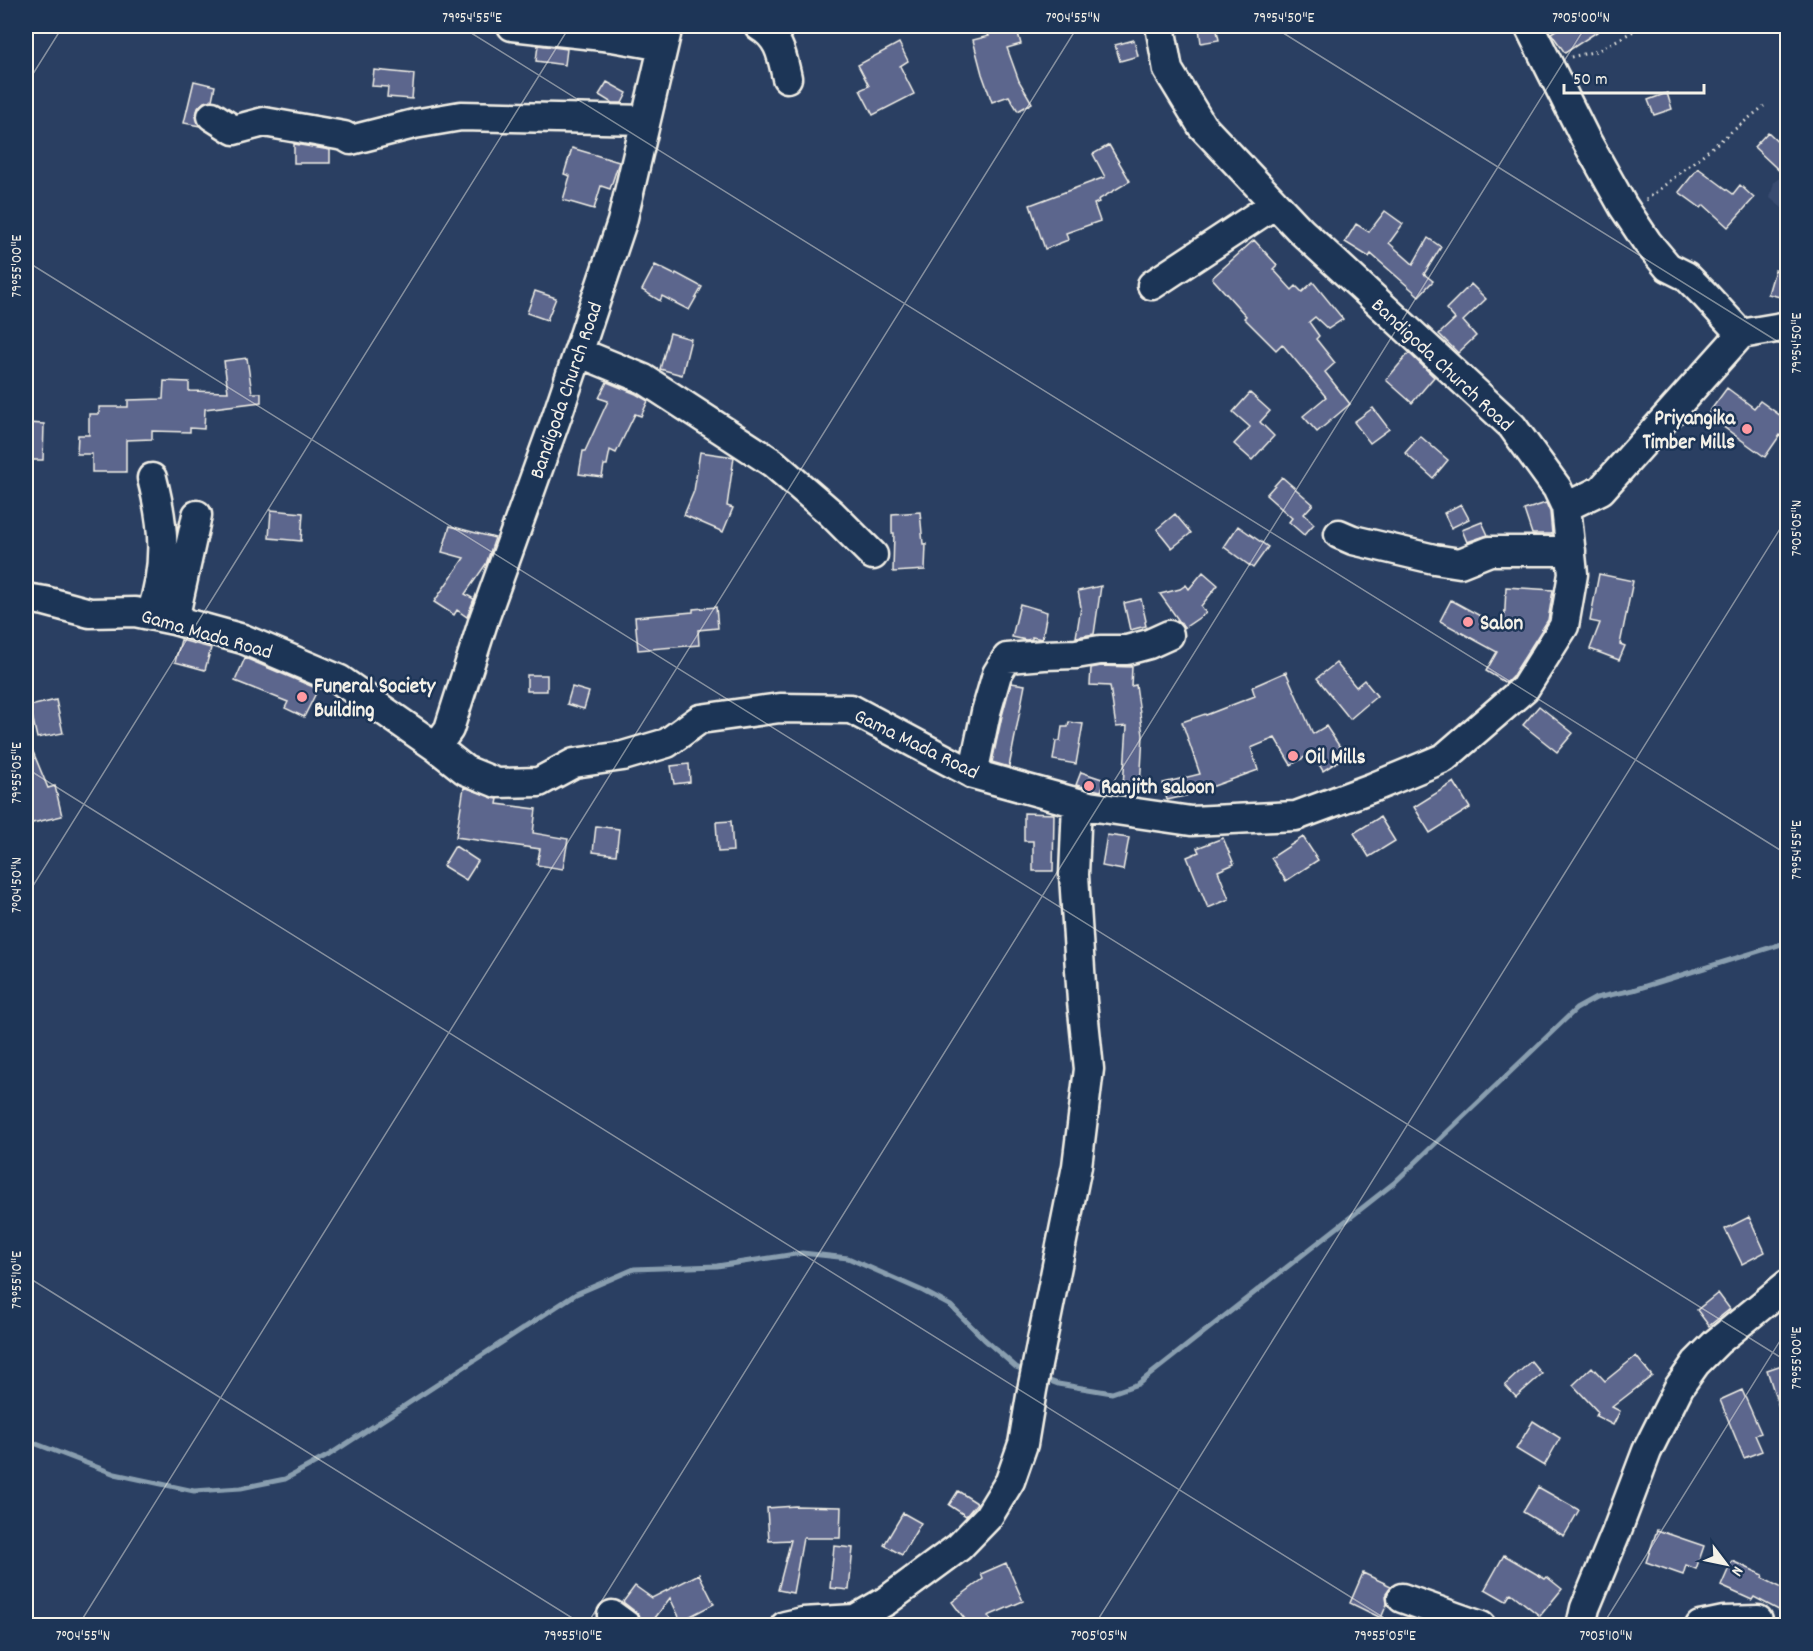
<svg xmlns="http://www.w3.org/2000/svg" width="1813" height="1651" font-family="Dekko,sans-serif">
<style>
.built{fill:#394b6f}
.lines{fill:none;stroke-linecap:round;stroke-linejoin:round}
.stream{stroke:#899eaf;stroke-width:5}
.building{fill:#5c668d;stroke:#f4f1e8;stroke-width:1.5}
.minor-casing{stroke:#f4f1e8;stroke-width:33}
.path{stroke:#f4f1e8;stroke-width:3;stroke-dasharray:1.5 4.5;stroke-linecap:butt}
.minor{stroke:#1d3557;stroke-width:28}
.ticks{fill:none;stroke:#f4f1e8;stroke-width:1.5;stroke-opacity:0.45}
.poi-dot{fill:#ff9aa2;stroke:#1d3557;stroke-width:2}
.labels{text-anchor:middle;stroke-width:5;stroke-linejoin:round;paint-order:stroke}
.street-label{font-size:21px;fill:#f4f1e8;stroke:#1d3557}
.poi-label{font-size:21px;font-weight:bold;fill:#f4f1e8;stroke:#1d3557;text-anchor:start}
.neatline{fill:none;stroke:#f4f1e8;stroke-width:2}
.ticks-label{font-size:15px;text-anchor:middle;fill:#f4f1e8}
</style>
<rect width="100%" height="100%" fill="#2a3f62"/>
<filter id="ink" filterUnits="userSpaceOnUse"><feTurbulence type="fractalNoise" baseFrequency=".0167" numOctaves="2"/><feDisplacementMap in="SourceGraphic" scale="12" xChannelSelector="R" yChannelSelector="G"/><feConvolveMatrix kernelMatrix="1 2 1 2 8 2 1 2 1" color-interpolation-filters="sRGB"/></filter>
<g filter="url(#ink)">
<!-- built -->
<path class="built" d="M1787,173V212L1770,198L1774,182Z"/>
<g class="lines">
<!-- stream -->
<path class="stream" d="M1042,1378L1058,1384L1112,1393L1138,1384L1394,1183L1576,1009L1596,998L1633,990L1788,942
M26,1440L115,1474L194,1491L241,1488L285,1479L329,1455L576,1294L634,1269L717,1266L802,1253L848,1258L923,1291L951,1306L984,1339L1016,1367L1028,1372"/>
</g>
<!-- building -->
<path class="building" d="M1016,26L1021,44L1007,48L1019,81L1032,103L1018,111L1009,96L992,102L982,74L973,40L989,36L988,34Z
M1216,26L1219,40L1201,43L1199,28Z
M1562,26H1606L1565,53L1551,33Z
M1134,40L1138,56L1120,61L1115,45Z
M899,43L908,61L900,66L914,94L873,115L860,90L869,86L858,65Z
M538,45L567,49L565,65L536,61Z
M374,70L414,74L412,99L387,97L388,87L372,86Z
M194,81L215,86L212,100L204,102L198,108L196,116L200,126L184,123Z
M607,82L627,93L622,103H612L599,95Z
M1667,93L1672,109L1654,115L1648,100Z
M1768,132L1788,151V179L1754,147Z
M294,144L330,150V163H294Z
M1109,145L1130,181L1098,200L1099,202L1094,204L1100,221L1066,233L1068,240L1045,249L1030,205L1105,177L1093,154Z
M572,148L619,162L610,189L601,186L594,209L563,200L570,176L564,174Z
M1698,168L1733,194L1740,185L1754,198L1728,227L1704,205L1701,208L1679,192Z
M1385,211L1403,224L1389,243L1413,264L1428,238L1441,247L1424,274L1433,281L1419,296L1371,254L1369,257L1345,242L1356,224L1369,232Z
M1254,240L1277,265L1273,269L1292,290L1296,286L1302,292L1313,282L1343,319L1328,329L1315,317L1309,322L1319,336L1316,339L1335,363L1325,372L1350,404L1317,432L1303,416L1326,397L1282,344L1276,350L1244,318L1246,316L1212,278Z
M655,265L675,275L676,273L702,287L689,310L662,296L660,301L642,290Z
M1775,270L1788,273V299L1768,294Z
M1471,284L1486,299L1463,321L1476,336L1458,353L1439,334L1455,319L1446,309Z
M535,291L556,298L547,320L527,313Z
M670,333L691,339L682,375L660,369Z
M1409,353L1434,377L1412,403L1386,380Z
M247,358L252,393H261V402L205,409L204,429L190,428V432L152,431V439L126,440V472H92V454H77L78,435H89V414H99V407H128V400L163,399L164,381L189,382V391L228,392L224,361Z
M607,382L636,394L648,401L641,416L635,414L616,453L610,450L607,465H604L602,477L579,474L583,451H585L608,401L599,398Z
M1727,388L1754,408L1760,401L1788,421V441L1780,435L1765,457L1707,415Z
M1250,393L1270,411L1260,422L1274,436L1252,460L1234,444L1250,427L1233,412Z
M1373,408L1389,429L1370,443L1354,422Z
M26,423L44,424L43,460H26Z
M1420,436L1448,460L1433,478L1405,453Z
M700,452L734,457L727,506L733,508L723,532L684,515L694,491Z
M1282,477L1313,504L1304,514L1314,524L1304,535L1289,522L1292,518L1266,495Z
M1546,503L1550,512L1552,534H1532L1524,510Z
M1461,504L1469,519L1451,528L1444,513Z
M271,510L303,513L301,541L269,538Z
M920,512L923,544H926L925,570L893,572L894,533H892V514Z
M1175,514L1191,533L1172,548L1157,529Z
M1482,522L1488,535L1467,542L1462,530Z
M450,526L495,538L486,564L465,594L474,599L467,617L457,610L454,615L434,602L464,558L442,552Z
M1238,526L1268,547L1253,568L1224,547Z
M1203,572L1218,585L1201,606L1206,613L1184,628L1160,594L1180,589L1186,585L1189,589Z
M1599,574L1633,581L1620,644L1625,646L1619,660L1590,649L1600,623L1590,621Z
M1101,586L1094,634L1076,637L1081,607L1078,591Z
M1506,587L1553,590L1548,620L1512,677L1506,683L1486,671L1497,652L1440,621L1451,600L1504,629Z
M1141,599L1146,621L1145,622L1146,626L1130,630L1124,603Z
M1020,604L1047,612L1042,639L1032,637V639L1026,640L1012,637Z
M716,607L718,628L698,630L699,645L638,650L635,617L693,612V609Z
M181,640L211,648L205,670L175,662Z
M245,658L318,689L304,717L285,708L288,702L235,681Z
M1336,663L1356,687L1364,680L1377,696L1350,719L1317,678Z
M1101,666L1132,667L1131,686L1136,685L1143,735L1140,787L1123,786L1127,726L1116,727L1110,686L1090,685L1091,668Z
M1286,672L1313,734L1326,726L1346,756L1323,771L1312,753L1291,765L1275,738L1251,748L1258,770L1189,795L1167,800L1163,783L1200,774L1182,722L1205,714L1206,715L1255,696L1252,687Z
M527,675H547V691H527Z
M1011,683L1025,685L1009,767L992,762L1002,716Z
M572,687L589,692L584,709L567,704Z
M56,700L63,733L37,738L30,706Z
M1539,706L1573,733L1557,752L1523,725Z
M1069,722L1083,724L1076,764L1053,760L1056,741H1060L1062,727H1068Z
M26,735L48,788L55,786L62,816L28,824L26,814Z
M689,764L690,782L674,784L671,766Z
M1081,772L1105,780L1101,791L1076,785Z
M1454,782L1470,808L1430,833L1414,807Z
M464,787L498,799L497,804L536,809L533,833L568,839L563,869L537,865L540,849L456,837Z
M1024,813L1054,814L1053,871H1033V841H1024Z
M1380,817L1395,841L1369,857L1354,833Z
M731,821L733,851L718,852L716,822Z
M596,826L619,829L616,855L593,852Z
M1107,835L1129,838L1123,870L1102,866Z
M1303,837L1318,860L1286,881L1271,858Z
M1223,838L1234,864L1218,871L1229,899L1208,908L1187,857L1199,852L1197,848Z
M455,846L478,861L466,880L443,866Z
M1749,1217L1765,1252L1742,1264L1725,1229Z
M1718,1293L1730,1309L1709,1326L1697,1310Z
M1636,1356L1652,1376L1612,1407L1620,1411L1613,1425L1596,1416L1598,1412L1573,1385L1592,1367L1605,1381Z
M1531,1361L1542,1374L1516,1397L1505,1385Z
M1788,1363V1422L1784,1423L1767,1370Z
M1742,1390L1761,1433L1755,1435L1762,1451L1744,1458L1720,1400Z
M1533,1421L1560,1438L1544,1466L1516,1449Z
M1538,1487L1579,1510L1564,1536L1523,1512Z
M958,1491L977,1503L966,1516L949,1505Z
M795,1506L841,1507L840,1538H803L793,1593L778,1590L791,1540L769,1541L767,1508Z
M903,1513L921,1523L902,1555L884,1545Z
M1657,1530L1704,1546L1696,1569L1686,1565L1683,1575L1646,1562Z
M834,1546L853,1548L849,1590L830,1588Z
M1504,1555L1545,1579L1547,1577L1562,1589L1540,1616L1511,1593L1506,1601L1485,1589Z
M1732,1561L1763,1575L1762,1578L1788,1591V1615L1754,1597L1752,1600L1721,1586Z
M1006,1563L1023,1601L988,1616L995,1626H970L952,1602L983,1579L981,1574Z
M1363,1573L1391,1586L1386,1593L1387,1604L1381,1618L1350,1603Z
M699,1574L714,1604L681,1621L670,1598L649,1626H643L642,1619L637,1613L623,1602L635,1586L652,1598Z"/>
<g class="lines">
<!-- minor casing -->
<g class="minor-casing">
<path id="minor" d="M512,26L612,37L663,46
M759,26C780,38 782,56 787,78
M1529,26L1585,138L1623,206L1647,242L1668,267L1686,276L1705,295L1741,334
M212,116L234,130L264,122L344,136L351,140L414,124L461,116L646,120
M1152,285L1275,204
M578,352L644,379L773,463L831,513L873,555
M1566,507L1601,490L1741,334L1788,326
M1339,534L1353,540L1434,559L1460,563L1490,551H1571
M26,598L45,601L90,613L135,612L174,620L243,639L340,680L436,747L465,770L497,783L539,782L574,763L623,756L667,743L700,719L780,708L851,709L973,774L1089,806L1191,821L1296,816L1374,787L1444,758L1525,688L1564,626L1573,574L1566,507L1557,488L1512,426L1301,231L1202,126L1168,70L1160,26
M151,615C167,565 165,528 152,478
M174,620L197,515
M436,747L449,729L484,619L557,416L622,222L668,26
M973,774L986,712L997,674L1007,658L1044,655L1076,654L1100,650H1127L1149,644L1169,635
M1402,1598L1481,1626
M612,1615L627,1626
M785,1626L803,1622L855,1619L886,1601L959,1547L988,1517L1010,1481L1023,1444L1032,1390L1077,1166L1089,1069L1082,1001L1074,875L1077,803
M1581,1626L1585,1608L1616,1533L1647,1451L1679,1387L1696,1363L1717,1342L1788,1284
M1700,1626L1724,1621L1758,1620"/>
</g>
<!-- path -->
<path class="path" d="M1571,57L1597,51L1643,26
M1646,200L1764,106"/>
<!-- minor -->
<use href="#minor" class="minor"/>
</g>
</g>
<!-- ticks -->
<path class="ticks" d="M460,26L1788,855M1272,26L1788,348M26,85L63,26M26,261L1788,1362M26,768L1397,1626M26,897L570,26M26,1276L585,1626M78,1626L1078,26M586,1626L1586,26M1094,1626L1788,516M1602,1626L1788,1328"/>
<!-- markers -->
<g class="poi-dot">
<circle cx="1747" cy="429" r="6"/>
<circle cx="1468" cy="622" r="6"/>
<circle cx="302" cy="697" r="6"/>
<circle cx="1293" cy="756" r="6"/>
<circle cx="1089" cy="786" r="6"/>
</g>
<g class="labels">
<!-- street labels -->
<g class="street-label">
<text transform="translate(1443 364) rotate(43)" y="7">Bandigoda Church Road</text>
<text transform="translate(565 390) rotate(-71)" y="7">Bandigoda Church Road</text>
<text transform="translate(207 633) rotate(16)" y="7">Gama Mada Road</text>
<text transform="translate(917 743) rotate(26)" y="7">Gama Mada Road</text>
</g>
<!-- poi labels -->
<g class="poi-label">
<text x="1735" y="424" text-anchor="end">Priyangika<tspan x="1735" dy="24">Timber Mills</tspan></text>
<text x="1480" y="629">Salon</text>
<text x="314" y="692">Funeral Society<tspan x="314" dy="24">Building</tspan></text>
<text x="1305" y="763">Oil Mills</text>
<text x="1101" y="793">Ranjith saloon</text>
</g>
</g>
<!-- margin -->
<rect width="1813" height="1651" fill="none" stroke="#1d3557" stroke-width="66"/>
<!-- north arrow -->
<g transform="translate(1726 1564) rotate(122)" stroke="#1d3557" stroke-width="4.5" paint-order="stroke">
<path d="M0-4.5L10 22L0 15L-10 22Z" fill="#f4f1e8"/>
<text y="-9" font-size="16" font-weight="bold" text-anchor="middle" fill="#f4f1e8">N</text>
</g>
<!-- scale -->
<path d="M1564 84v9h140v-9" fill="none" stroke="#f4f1e8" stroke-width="3"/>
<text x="1573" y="84" font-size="18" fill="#f4f1e8" stroke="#1d3557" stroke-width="4.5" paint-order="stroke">50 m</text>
<rect x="33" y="33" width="1747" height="1585" class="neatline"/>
<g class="ticks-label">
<text x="472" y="22">79°54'55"E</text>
<text x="1073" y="22">7°04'55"N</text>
<text x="1284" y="22">79°54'50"E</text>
<text x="1581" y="22">7°05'00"N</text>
<text transform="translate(16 266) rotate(-90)" y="5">79°55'00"E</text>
<text transform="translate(1796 343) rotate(-90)" y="5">79°54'50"E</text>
<text transform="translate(1796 528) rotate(-90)" y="5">7°05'05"N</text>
<text transform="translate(16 773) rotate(-90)" y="5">79°55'05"E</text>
<text transform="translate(1796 850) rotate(-90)" y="5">79°54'55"E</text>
<text transform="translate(16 885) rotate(-90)" y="5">7°04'50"N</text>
<text transform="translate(16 1280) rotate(-90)" y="5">79°55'10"E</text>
<text transform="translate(1796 1358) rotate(-90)" y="5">79°55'00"E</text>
<text x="83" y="1640">7°04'55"N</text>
<text x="573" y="1640">79°55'10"E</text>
<text x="1099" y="1640">7°05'05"N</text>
<text x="1385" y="1640">79°55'05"E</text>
<text x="1606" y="1640">7°05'10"N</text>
</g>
</svg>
